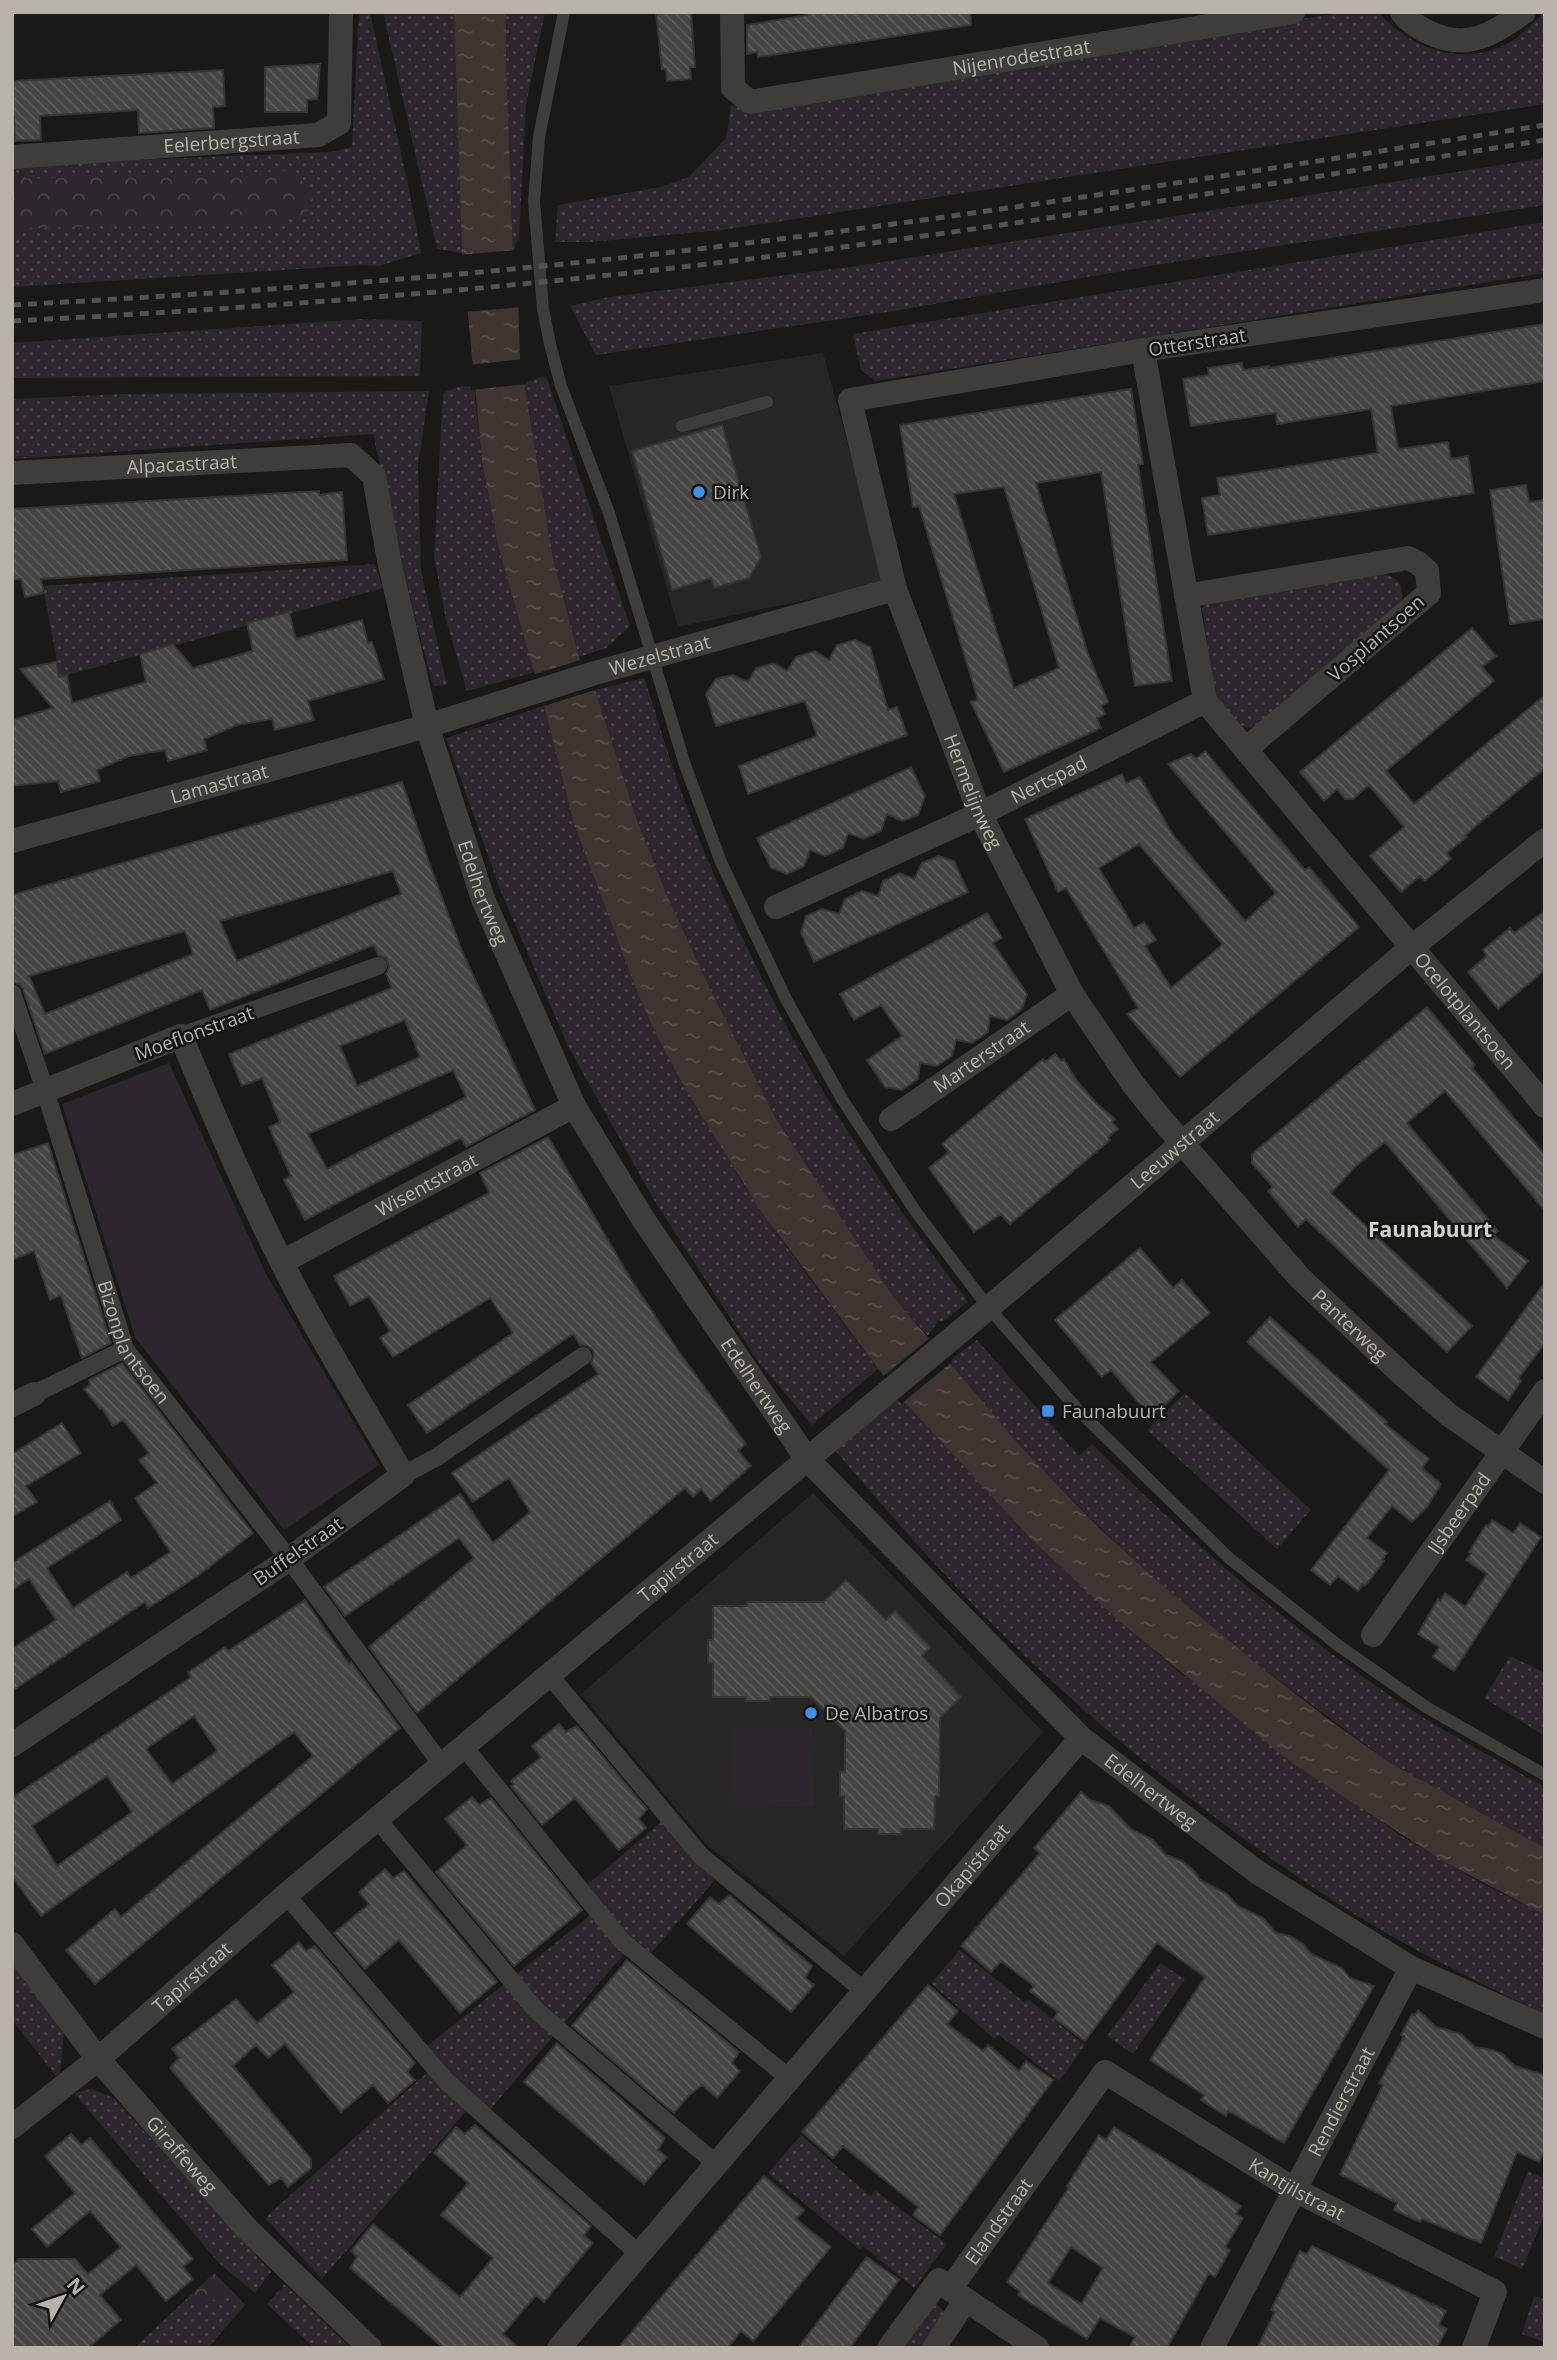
<svg xmlns="http://www.w3.org/2000/svg" width="1557" height="2360" font-family="'Open Sans',sans-serif">
<style>
.built{fill:#262624}
.grass{fill:url(#grass-dots)}
.forest{fill:url(#forest-crowns)}
.park{fill:#2e262e}
.water{fill:url(#water-ripples)}
.pier{fill:#191918}
.building{fill:url(#building-back-hatch);stroke:#353532;stroke-width:2;fill-rule:evenodd}
.lines{fill:none;stroke-linecap:round;stroke-linejoin:round}
.service{stroke:#3e3d39;stroke-width:12}
.pedestrian{stroke:#3e3d39;stroke-width:18}
.minor{stroke:#3e3d39;stroke-width:24}
.rail{stroke:#55524e;stroke-width:5;stroke-dasharray:9 7;stroke-linecap:butt}
.poi-dot{fill:#4190e8;stroke:#141413;stroke-width:2.5}
.labels{text-anchor:middle;stroke-width:5;stroke-linejoin:round;paint-order:stroke}
.street-label{font-size:19px;fill:#b8b2aa;stroke:#141413}
.poi-label{font-size:19px;fill:#b8b2aa;stroke:#141413;text-anchor:start}
.neighbourhood-label{font-size:21px;font-weight:bold;fill:#d5d1cb;stroke:#141413}
</style>
<defs>
<pattern id="grass-dots" width="8" height="8" patternUnits="userSpaceOnUse" patternTransform="scale(1.75)"><rect width="8" height="8" fill="#2e262e"/><path d="M2 2h.1M6 6h.1" fill="none" stroke="#4a434a" stroke-width="1.8" stroke-linecap="round"/></pattern>
<pattern id="forest-crowns" width="20" height="18" patternUnits="userSpaceOnUse" patternTransform="scale(1.75)"><rect width="20" height="18" fill="#2e262e"/><path d="M2 6a3 3 0 1 1 6 0M12 15a3 3 0 1 1 6 0" fill="none" stroke="#4a434a"/></pattern>
<pattern id="water-ripples" width="26" height="14" patternUnits="userSpaceOnUse" patternTransform="scale(1.75)"><rect width="26" height="14" fill="#3f3530"/><path d="M2 4q2-2 4 0t4 0M15 11q2-2 4 0t4 0" fill="none" stroke="#59504b"/></pattern>
<pattern id="building-back-hatch" width="6" height="6" patternUnits="userSpaceOnUse" patternTransform="scale(1.75)"><rect width="6" height="6" fill="#464542"/><path d="M-1 5l2 2M0 0l6 6M5-1l2 2" fill="none" stroke="#5f5d5b"/></pattern>
</defs>
<rect width="100%" height="100%" fill="#191918"/>
<!-- built -->
<path class="built" d="M823,353L885,583L678,627L609,386Z
M813,1493L1043,1732L844,1956L705,1843L581,1694Z"/>
<!-- grass -->
<path class="grass" d="M359,12H370L408,185L421,253L379,266L362,265L12,287V165L331,152L352,147Z
M383,12H454L462,253L437,249Z
M506,12H545L526,104L519,237L513,251L506,58Z
M1347,12H1378C1411,50 1466,69 1512,41C1525,33 1534,21 1545,12V104L722,230L591,242H555L558,205L661,187L689,177L726,138L731,106Z
M1545,158V205L1168,263L888,312L596,355L570,306L609,297L857,266Z
M1545,222V273L875,381L861,370L853,334Z
M362,319L422,321L420,376L12,378V343Z
M546,376L630,626L606,648L579,657L553,559L523,383Z
M474,386L482,461L499,549L535,672L467,691L446,620L434,557L443,393L458,387Z
M429,391L418,465L421,571L447,685L433,686L414,614L373,434L12,459V399L123,394Z
M375,564L383,588L60,677L43,586Z
M1373,573C1397,575 1407,582 1400,607L1262,722L1250,728L1240,725L1216,702L1202,608L1206,602Z
M644,678C657,716 668,756 682,794C711,874 750,957 789,1031C840,1127 903,1216 968,1302L942,1322L938,1321L928,1336L892,1295L776,1119L710,989L666,893L636,817L595,690Z
M544,706L574,824L636,989L741,1181L788,1249L878,1369L812,1425L760,1364L654,1200L568,1046L501,892L446,738Z
M977,1340L1079,1456L1092,1444C1184,1536 1282,1621 1389,1695C1438,1729 1493,1757 1545,1787V1848L1392,1764L1262,1668L1162,1585L1098,1526L1020,1446L948,1362Z
M1185,1393L1311,1510L1277,1549L1147,1430Z
M897,1394L1033,1541L1120,1622L1178,1671L1400,1835L1481,1883L1545,1915V2014C1473,1980 1401,1945 1334,1901C1209,1820 1091,1722 985,1617C932,1563 882,1505 833,1448Z
M1510,1656L1545,1673V1736L1484,1698Z
M661,1822L687,1853L715,1880L651,1953L636,1940L487,2113L474,2102L322,2279L265,2218L439,2062L426,2047L604,1904L587,1885Z
M960,1950L1024,2002L1028,1999L1085,2045L1059,2081L999,2035L994,2039L931,1983Z
M12,1962L64,2030L60,2073L56,2076L12,2020Z
M1160,1963L1185,1979L1133,2054L1107,2036Z
M92,2089L114,2098L271,2272L255,2293L219,2263L74,2093Z
M801,2135L870,2196L876,2191L947,2244L914,2288L863,2246L860,2250L768,2173Z
M1528,2171L1545,2179V2214L1522,2269L1494,2256Z
M285,2284L351,2348H314L267,2304Z
M232,2291L245,2305L208,2348H134L191,2295L196,2309Z
M1534,2296L1545,2299V2342L1522,2334Z
M934,2302L945,2312L921,2348H901Z"/>
<!-- forest -->
<path class="forest" d="M284,171L305,183L312,198L307,213L280,223H189L12,229V179Z
M214,2273L232,2291L195,2309L191,2295Z"/>
<!-- park -->
<path class="park" d="M169,1063L266,1274L379,1465L284,1530L135,1337L62,1104Z
M733,1727L812,1728L815,1806L732,1809Z"/>
<!-- water -->
<path class="water" d="M454,12H506V58L513,251L518,297L520,359L553,559L579,657L595,690L636,817L666,893L710,989L776,1119L892,1295L1020,1446L1097,1526L1162,1585L1262,1668L1332,1722L1392,1764L1545,1848V1915L1443,1861L1292,1763L1120,1622L1033,1541L897,1394L758,1207L685,1088L656,1034L636,989L574,824L544,706L499,549L482,461L462,253Z"/>
<!-- pier -->
<path class="pier" d="M516,250L522,307L464,312L459,255Z
M523,359L526,384L471,390L468,365Z
M584,659L598,689L541,707L532,675Z
M932,1336L952,1362L901,1404L881,1378Z"/>
<!-- building -->
<path class="building" d="M656,12H691L695,67H690L691,79L667,81L666,69H662Z
M807,12H970L971,25L758,57L757,52L747,54V25L807,15Z
M320,64L317,99L307,100V112H265V67Z
M223,70L225,106L213,107L214,128L139,133L138,110L40,116L41,140L15,141L14,117H12V81Z
M1545,324V381L1391,406L1398,449L1448,442L1451,459L1468,456L1474,493L1208,535L1202,498L1220,495L1217,478L1378,453L1371,409L1277,424L1276,413L1191,426L1183,379L1209,375L1208,368L1242,363L1243,370L1269,366V368Z
M1131,389L1143,464L1138,465L1172,681L1135,686L1101,472L1036,483L1088,654L1108,702L1101,706L1105,714L1097,718L1101,728L1004,772L971,702L978,700L919,506L913,507L900,425ZM1004,487L1059,668L1014,688L954,494Z
M722,425L761,557L749,578L714,588L711,578L672,590L632,451Z
M1526,485L1529,502L1545,500V619L1510,624L1490,490Z
M319,491V495L342,492L347,560L41,579L44,593L25,597L21,579L12,580V509Z
M289,612L296,639L362,620L368,643L372,642L384,679L308,701L314,720L275,730L272,719L237,725L204,739L207,750L168,761L165,750L129,756L97,770L100,781L61,792L58,781L12,786V720L53,708L20,669L56,662L59,677L67,675L72,703L146,682L140,654L157,649L173,644L193,668L253,651L247,623Z
M1472,628L1496,656L1482,667L1494,681L1386,771L1414,804L1545,695V768L1465,835L1467,837L1447,853L1451,859L1425,881L1420,876L1401,892L1370,856L1404,827L1369,785L1353,799H1345L1337,789L1324,801L1300,772Z
M855,640L870,647L888,710L897,707L907,735L748,794L739,766L817,736L805,701L716,726L706,694L716,679L733,675L748,682L756,668L774,663L787,671L796,657L815,651L829,660L837,645Z
M1205,751L1305,870L1309,867L1359,927L1180,1077L1127,1014L1138,1008L1066,888L1058,892L1025,819L1122,774L1126,783L1140,777L1173,835L1245,921L1276,893L1168,764L1191,754L1196,759ZM1139,844L1223,944L1171,988L1145,946L1156,940L1144,922L1134,928L1099,868Z
M911,767L925,796L918,815L902,821L887,814L881,831L864,839L848,833L843,848L825,856L810,850L804,866L787,874L771,868L757,838Z
M402,782L431,868L462,951L535,1110L466,1147L461,1138L305,1220L284,1180L291,1176L269,1127L280,1122L262,1078L242,1086L229,1054L392,988L386,974L389,967L386,958L378,955L374,945L210,1010L202,990L45,1054L23,989L19,984L12,982V895ZM393,871L401,894L237,961L220,921ZM185,931L193,954L45,1014L29,976ZM405,1020L420,1057L357,1086L340,1046ZM453,1070L466,1097L327,1169L308,1134Z
M938,856L954,861L968,892L814,962L801,933L806,916L822,909L839,914L845,899L862,891L878,896L883,881L900,873L914,879L922,863Z
M1545,911V970L1498,1009L1468,972L1487,956L1483,950L1510,928L1514,933Z
M987,913L1002,938L993,943L1027,994L1022,1009L1007,1020L990,1016L988,1032L972,1043L956,1040L952,1056L937,1066L920,1063L918,1079L902,1090L885,1087L867,1060L902,1036L881,1005L854,1020L840,994Z
M1427,1007L1475,1065L1472,1068L1545,1155V1211L1445,1091L1407,1123L1498,1231L1493,1235L1528,1261L1507,1288L1385,1142L1356,1166L1331,1193L1472,1326L1447,1352L1306,1219L1298,1227L1268,1191L1273,1187L1252,1163V1154Z
M1055,1054L1061,1061L1064,1059L1076,1080L1097,1104L1115,1119L1112,1122L1118,1129L1108,1137L1110,1140L1010,1224L1001,1214L974,1232L929,1168L949,1152L942,1144L1043,1059L1045,1062Z
M548,1137L630,1278L679,1352L746,1444L738,1451L751,1466L711,1501L701,1489L693,1497L685,1488L417,1713L369,1647L474,1558L459,1538L345,1616L324,1587L460,1494L493,1543L530,1512L509,1478L473,1502L452,1473L598,1374L591,1363L594,1356L593,1350L587,1346L580,1345L573,1334L427,1433L408,1405L513,1333L490,1298L393,1357L380,1338L390,1331L369,1296L350,1306L334,1276L489,1193L480,1173Z
M48,1143L111,1343L82,1358L61,1295L50,1300L34,1251L12,1260V1155Z
M1140,1248L1173,1288L1182,1280L1210,1313L1151,1362L1179,1391L1154,1416L1137,1401L1111,1370L1102,1377L1055,1320Z
M1545,1282V1343L1518,1379L1521,1381L1508,1400L1476,1377Z
M1270,1317L1387,1422L1385,1424L1429,1459L1422,1468L1441,1484L1427,1507L1412,1522L1392,1506L1367,1538L1387,1553L1382,1560L1384,1561L1365,1586L1363,1584L1358,1591L1338,1576L1330,1585L1311,1570L1389,1470L1247,1342Z
M122,1363L253,1533L199,1575L148,1608L145,1602L12,1691V1649L56,1620L29,1579L12,1590V1563L110,1501L121,1520L47,1568L73,1608L127,1572L131,1578L170,1552L135,1498L157,1483L139,1460L149,1453L123,1420L113,1426L102,1408L100,1409L84,1389L90,1385L89,1380Z
M62,1423L81,1453L26,1486L37,1502L12,1517V1454Z
M1492,1520L1513,1533L1520,1523L1541,1537L1454,1671L1433,1657L1439,1647L1418,1634L1438,1599L1440,1601L1445,1593L1465,1607L1487,1574L1466,1560L1471,1553L1469,1552L1486,1525L1488,1527Z
M846,1580L886,1620L895,1611L930,1647L922,1656L961,1697L940,1718L939,1796H935L934,1829H901V1834H878V1829H844V1796H840V1772H845V1731L811,1697H770V1701H746V1697H713V1663H708V1640H713V1606H747V1602H823Z
M305,1600L349,1664L351,1662L400,1728L95,1984L66,1950L115,1909L121,1917L313,1756L294,1732L41,1916L12,1877V1795L13,1797L191,1677L188,1672L207,1660L225,1647L228,1651ZM194,1716L217,1751L172,1784L146,1749ZM107,1776L132,1812L57,1866L32,1826Z
M559,1724L566,1732L577,1726L647,1809L639,1819L646,1828L619,1850L575,1798L542,1825L511,1786L514,1784L511,1781L541,1757L532,1746Z
M1081,1792L1093,1802L1094,1801L1109,1806L1131,1829L1153,1840L1166,1855L1182,1861L1194,1871L1200,1880L1227,1894L1238,1906L1263,1918L1276,1933L1290,1936L1303,1944L1311,1954L1342,1968L1350,1978L1374,1986L1284,2143L1228,2111L1226,2116L1201,2100L1204,2095L1150,2060L1205,1977L1157,1943L1085,2041L1054,2018L1058,2012L1030,1991L1034,1986L1001,1961L991,1972L961,1946L1040,1853L1034,1848Z
M472,1797L479,1805L491,1798L582,1910L514,1966L436,1872L467,1845L445,1819Z
M385,1869L393,1878L404,1871L497,1982L460,2013L399,1940L365,1969L334,1933L369,1904L359,1892Z
M729,1895L812,1966L805,1978L814,1985L791,2012L687,1924L710,1897L719,1904Z
M299,1942L306,1951L315,1946L415,2063L407,2072L415,2080L388,2103L373,2085L341,2112L285,2044L268,2058L256,2045L233,2066L311,2159V2168L288,2187L281,2178L269,2185L170,2068L179,2058L172,2049L236,1999L257,2023L294,1992L272,1965Z
M627,1960L739,2052L732,2063L740,2071L717,2098L702,2085L688,2096L674,2113L572,2026Z
M928,1985L958,2011L947,2024L983,2051L988,2045L1019,2071L1026,2061L1053,2080L940,2235L913,2215L918,2207L843,2146L833,2158L802,2132Z
M1418,2010L1436,2027L1461,2034L1475,2047L1493,2050L1502,2054L1515,2066L1545,2075V2150L1539,2162L1517,2152L1481,2243L1422,2219L1420,2222L1394,2210L1397,2203L1340,2174L1383,2085L1379,2083L1404,2036L1401,2035L1412,2014L1415,2015Z
M557,2043L665,2138L658,2150L667,2157L644,2184L524,2082Z
M475,2125L591,2226L584,2236L593,2243L544,2302L536,2295L503,2334L519,2348H444L350,2268L357,2257L351,2251L373,2224L460,2297L493,2258L441,2215L468,2183L434,2153L456,2127L465,2134Z
M1114,2127L1241,2206L1236,2214L1243,2218L1225,2247L1230,2250L1215,2277L1209,2273L1167,2348H1129L1135,2337L1100,2318L1087,2339L1018,2295L1020,2291L1007,2282L1069,2187L1067,2186L1099,2135L1106,2140ZM1071,2247L1103,2268L1081,2304L1048,2283Z
M71,2134L81,2145L90,2138L174,2237L193,2259L183,2267L193,2279L166,2301L136,2265L100,2295L121,2320L88,2348H12V2265L19,2259H75L88,2274L121,2247L90,2211L47,2247L32,2229L75,2193L45,2156Z
M764,2176L804,2210L796,2219L831,2247L753,2341L741,2331L728,2348H618Z
M1312,2246L1446,2311L1439,2325L1447,2329L1437,2348H1257L1275,2312L1271,2310L1300,2251L1307,2254Z
M867,2257L899,2280L850,2348H798Z"/>
<g class="lines">
<!-- service -->
<path class="service" d="M564,12L539,137L534,202L543,309L550,344L561,386L609,513L685,765L721,862L787,1001L842,1099L916,1212L988,1307L1079,1411L1229,1558L1339,1646L1426,1707L1545,1775
M682,426L767,402"/>
<!-- pedestrian -->
<g class="pedestrian">
<path id="s1" d="M12,993L45,1090L125,1349L289,1559L442,1765"/>
<path d="M181,1036L378,966"/>
<path d="M34,1394L125,1349"/>
<path d="M403,1475L437,1457L583,1356"/>
<path d="M549,1675L701,1856L864,1991"/>
<path d="M464,1747L622,1941L789,2078"/>
<path d="M377,1819L536,2010L716,2164"/>
<path d="M286,1895L447,2082L639,2254"/>
</g>
<!-- minor -->
<g class="minor">
<path id="s2" d="M732,12L733,88L750,102L1293,12"/>
<path d="M1402,12C1409,22 1417,27 1428,32C1466,51 1492,35 1524,12"/>
<path id="s3" d="M12,157L318,135L339,123L341,12"/>
<path id="s4" d="M1545,290L1143,350L850,400L895,589L980,814L1072,994L1133,1084L1162,1120L1300,1278L1404,1376L1449,1415L1545,1482"/>
<path id="s5" d="M1143,350L1205,701L1545,1106"/>
<path id="s6" d="M12,473L351,455L374,476L389,560L427,726L483,899L574,1106L643,1219L807,1459L1081,1738L1257,1872L1411,1968L1545,2027"/>
<path d="M1186,596L1408,558L1418,563L1427,571L1429,593L1246,749"/>
<path id="s7" d="M12,841L427,726L595,673L895,589"/>
<path id="s8" d="M776,907L980,814L1205,701"/>
<path d="M12,1104L181,1036C212,1112 244,1187 281,1261C318,1334 361,1404 403,1475L289,1559L12,1745"/>
<path id="s9" d="M891,1119L1072,994"/>
<path id="s10" d="M282,1262L574,1106"/>
<path d="M12,1405L34,1394"/>
<path id="s11" d="M1373,1635L1545,1391"/>
<path id="s12" d="M12,1944L98,2059L246,2228L370,2348"/>
<path id="s13" d="M12,2127L98,2059L286,1895L1011,1289L1411,948L1545,840"/>
<path d="M950,2289L1037,2348"/>
<path id="s14" d="M559,2348L1081,1738"/>
<path id="s15" d="M889,2348L939,2280L950,2289L1105,2072L1295,2190L1495,2292L1474,2348"/>
<path d="M934,2348L965,2301"/>
<path id="s16" d="M1212,2348L1411,1968"/>
</g>
<!-- rail -->
<path class="rail" d="M12,305C252,292 492,275 731,245C1003,212 1274,168 1545,125
M12,321C247,309 482,291 716,263C993,230 1269,184 1545,140"/>
</g>
<!-- markers -->
<g class="poi-dot">
<circle cx="699" cy="492" r="7"/>
<rect x="1041" y="1404" width="14" height="14" rx="3.5"/>
<circle cx="811" cy="1713" r="7"/>
</g>
<g class="labels">
<!-- street labels -->
<g class="street-label">
<text dy="7" stroke="none"><textPath href="#s2" startOffset="373">Nijenrodestraat</textPath></text>
<text dy="7" stroke="none"><textPath href="#s3" startOffset="220">Eelerbergstraat</textPath></text>
<text transform="translate(1197 342) rotate(-9)" y="7">Otterstraat</text>
<text dy="7" stroke="none"><textPath href="#s6" startOffset="170">Alpacastraat</textPath></text>
<text transform="translate(1376 638) rotate(-41)" y="7">Vosplantsoen</text>
<text dy="7" stroke="none"><textPath href="#s7" startOffset="674">Wezelstraat</textPath></text>
<text dy="7" stroke="none"><textPath href="#s8" startOffset="301">Nertspad</textPath></text>
<text dy="7" stroke="none"><textPath href="#s7" startOffset="215">Lamastraat</textPath></text>
<text dy="7" stroke="none"><textPath href="#s4" startOffset="1115">Hermelijnweg</textPath></text>
<text dy="7" stroke="none"><textPath href="#s6" startOffset="802">Edelhertweg</textPath></text>
<text dy="7" stroke="none"><textPath href="#s5" startOffset="761">Ocelotplantsoen</textPath></text>
<text transform="translate(194 1033) rotate(-20)" y="7">Moeflonstraat</text>
<text dy="7" stroke="none"><textPath href="#s9" startOffset="110">Marterstraat</textPath></text>
<text dy="7" stroke="none"><textPath href="#s13" startOffset="1519">Leeuwstraat</textPath></text>
<text dy="7" stroke="none"><textPath href="#s10" startOffset="164">Wisentstraat</textPath></text>
<text dy="7" stroke="none"><textPath href="#s4" startOffset="1774">Panterweg</textPath></text>
<text dy="7" stroke="none"><textPath href="#s1" startOffset="371">Bizonplantsoen</textPath></text>
<text dy="7" stroke="none"><textPath href="#s6" startOffset="1368">Edelhertweg</textPath></text>
<text dy="7" stroke="none"><textPath href="#s11" startOffset="149">IJsbeerpad</textPath></text>
<text transform="translate(298 1551) rotate(-35)" y="7">Buffelstraat</text>
<text dy="7" stroke="none"><textPath href="#s13" startOffset="870">Tapirstraat</textPath></text>
<text dy="7" stroke="none"><textPath href="#s6" startOffset="1936">Edelhertweg</textPath></text>
<text dy="7" stroke="none"><textPath href="#s14" startOffset="635">Okapistraat</textPath></text>
<text dy="7" stroke="none"><textPath href="#s13" startOffset="234">Tapirstraat</textPath></text>
<text dy="7" stroke="none"><textPath href="#s16" startOffset="278">Rendierstraat</textPath></text>
<text dy="7" stroke="none"><textPath href="#s12" startOffset="271">Giraffeweg</textPath></text>
<text dy="7" stroke="none"><textPath href="#s15" startOffset="590">Kantjilstraat</textPath></text>
<text dy="7" stroke="none"><textPath href="#s15" startOffset="182">Elandstraat</textPath></text>
</g>
<!-- poi labels -->
<g class="poi-label">
<text x="713" y="499">Dirk</text>
<text x="1062" y="1418">Faunabuurt</text>
<text x="825" y="1720">De Albatros</text>
</g>
<!-- neighbourhood labels -->
<g class="neighbourhood-label">
<text x="1430" y="1237">Faunabuurt</text>
</g>
</g>
<!-- border -->
<rect width="1557" height="2360" fill="none" stroke="#b8b2aa" stroke-width="28"/>
<!-- north arrow -->
<g transform="translate(63 2297) rotate(50)" stroke="#141413" stroke-width="5" paint-order="stroke">
<path d="M0-5L12 26L0 18L-12 26Z" fill="#b8b2aa"/>
<text y="-10" font-size="19" font-weight="bold" text-anchor="middle" fill="#b8b2aa">N</text>
</g>
</svg>
